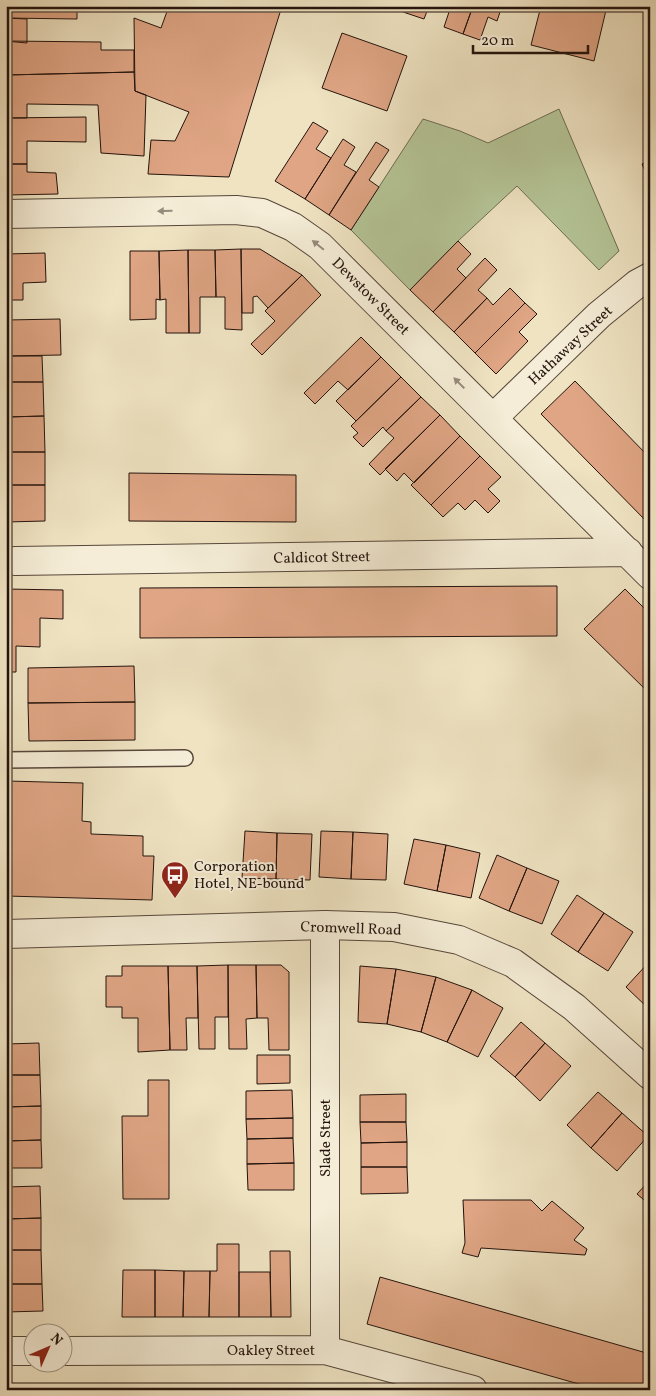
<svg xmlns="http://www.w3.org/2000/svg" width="656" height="1396" font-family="Vollkorn,serif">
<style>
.green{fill:#b5c597;stroke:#6c6c52}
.building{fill:#dfa584;stroke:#23130d}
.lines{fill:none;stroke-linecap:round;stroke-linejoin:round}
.service-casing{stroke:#56473a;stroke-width:18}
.minor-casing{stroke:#56473a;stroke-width:30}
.tertiary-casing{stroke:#56473a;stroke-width:30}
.service{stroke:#f5edd7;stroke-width:15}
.minor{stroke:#f5edd7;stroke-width:28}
.tertiary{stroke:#f5edd7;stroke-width:28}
.oneway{fill:#968b7c}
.labels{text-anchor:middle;stroke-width:4;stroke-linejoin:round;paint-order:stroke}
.street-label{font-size:15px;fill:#23130d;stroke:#f5edd7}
.poi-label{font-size:15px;fill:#23130d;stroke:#f5edd7;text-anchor:start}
</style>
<rect width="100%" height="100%" fill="#efe3c2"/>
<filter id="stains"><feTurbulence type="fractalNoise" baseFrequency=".004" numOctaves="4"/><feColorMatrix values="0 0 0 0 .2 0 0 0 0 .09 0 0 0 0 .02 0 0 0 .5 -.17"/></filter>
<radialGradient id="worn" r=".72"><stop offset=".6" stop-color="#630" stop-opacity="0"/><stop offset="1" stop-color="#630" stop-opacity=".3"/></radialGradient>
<!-- green -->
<path class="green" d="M559,109L619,251L599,270L517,186L458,241L410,290L351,230L423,119L460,131L488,143Z"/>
<!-- building -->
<path class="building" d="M6,6H77V19L6,18Z
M169,6H282L229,177L148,174L151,140L175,141L189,112L135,91L134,18L161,28Z
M389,6H408L406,13L389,7Z
M408,6H429L424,19L406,13Z
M451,6H473L463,34L444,27Z
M473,6H502L497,21L488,17L480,40L463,34Z
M541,6H607L594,61L531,45Z
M6,18L27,19V43L6,41Z
M342,33L407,56L387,111L322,88Z
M6,41L101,42V50H134V72L6,75Z
M134,72L135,91L146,95L144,156L101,153L98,105L27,104V118H6V75Z
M86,117V142L27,141V164H6V118Z
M313,122L328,131L316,149L331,158L305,199L275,181Z
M343,139L355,147L344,165L356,172L329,215L305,199Z
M376,142L389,150L369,180L379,187L351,230L329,215Z
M650,161V183L642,164Z
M6,164H27V172L56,173L58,194L6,195Z
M458,241L471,254L457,269L466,278L433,312L410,290Z
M241,249L242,330L225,329V297H216L215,250Z
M241,249H260L302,275L268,308L257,296L253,297V313H242Z
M188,250L189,333H166V299L160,300L159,251Z
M188,250H215L216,297H200V333H189Z
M130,251H159L160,300L156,299V319L130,320Z
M45,253L46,282L23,283V300H6V254Z
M485,258L497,270L478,290L487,298L454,332L433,312Z
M302,275L321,295L262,355L251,344L275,321L265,311Z
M510,288L525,303L475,353L454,332L487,298L493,305Z
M525,303L537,314L519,332L528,341L496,374L475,353Z
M60,319L61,355L6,356V320Z
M361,337L381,357L348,390L338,381L315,404L304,393Z
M6,356H42L43,382H6Z
M381,357L401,377L356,421L336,401Z
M401,377L421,397L386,431L383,427L363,447L353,437L358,433L351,426Z
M575,381L650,458V525L541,414Z
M6,382H43L44,416L6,417Z
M421,397L440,415L380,475L369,464L394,438L386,431Z
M440,415L460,436L414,483L404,473L397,481L385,469Z
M44,416L45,452H6V417Z
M460,436L480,456L431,505L411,485Z
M6,452H45V485H6Z
M480,456L501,477L488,489L500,501L488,513L475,500L465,510L458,503L443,517L431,505Z
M129,473L296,475V522L129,521Z
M6,485H45V521L6,522Z
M557,586V636L140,638V588Z
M6,589L63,590V619L40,618V647L16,646V672H6Z
M625,589L650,614V694L584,629Z
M134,666L135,702L28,703V668Z
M135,702V740L29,741L28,703Z
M7,781L83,783L82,821L91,822V834L143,836V856H154L152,900L6,896Z
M245,831L277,833L276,879L242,878Z
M321,831L353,832L351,879L319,877Z
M353,832L388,834L386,880L351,879Z
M277,833L312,834L310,880L276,879Z
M414,839L446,845L437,891L404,884Z
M446,845L480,853L471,898L437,891Z
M497,855L527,868L509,911L479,898Z
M527,868L559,881L542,924L509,911Z
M577,895L604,913L578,952L551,934Z
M604,913L633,932L608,971L578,952Z
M650,961V1010L626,987Z
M228,965H256L257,1018L246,1019L247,1049H229Z
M228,965V1017H215V1049H199L197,966Z
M256,965H281L289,972V1050H269L268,1018H257Z
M122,966H168L170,1050L138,1052V1018H122V1007H106V976H122Z
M168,966H197L198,1018H186L187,1050H170Z
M360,966L396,969L387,1024L358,1022Z
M396,969L436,977L421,1032L387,1024Z
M436,977L472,990L447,1042L421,1032Z
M472,990L503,1008L478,1057L447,1042Z
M6,995H11L10,1012H6Z
M521,1022L545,1043L515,1077L490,1056Z
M39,1043L40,1075H6V1044Z
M545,1043L571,1066L540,1101L515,1077Z
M257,1055H290V1083L257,1084Z
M6,1075H40L41,1106L6,1107Z
M148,1080H169V1199H123L122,1116H148Z
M292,1090L293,1118L246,1119V1091Z
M598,1092L622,1113L591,1148L567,1125Z
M406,1094V1122H360V1095Z
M41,1106V1140L6,1141V1107Z
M622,1113L648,1136L617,1171L591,1148Z
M293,1118V1138L247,1139L246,1119Z
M360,1122H406L407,1142L361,1143Z
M293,1138L294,1163L247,1164V1139Z
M41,1140L42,1168H6V1141Z
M407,1142V1167H361V1143Z
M294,1163V1190H248L247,1164Z
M361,1167H407L408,1193L361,1194Z
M650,1180V1205L637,1194Z
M40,1186L41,1218L6,1219V1187Z
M463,1200H531L542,1211L552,1201L584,1228L574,1240L587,1249L585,1255L481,1248L478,1257L462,1253L465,1243Z
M41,1218V1250H6V1219Z
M217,1244H239V1317H209L210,1271H217Z
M6,1250H41L42,1284H6Z
M270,1251H290L291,1317H271Z
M123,1270H155V1317H122Z
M155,1270L184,1271L183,1317H155Z
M184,1271H210L209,1317H183Z
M239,1272H270L271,1317H239Z
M380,1277L650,1354V1390H600L367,1324Z
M6,1284H42L43,1311L6,1312Z
M125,1385L337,1386L353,1390H125Z"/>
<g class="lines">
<!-- service casing -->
<g class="service-casing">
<path id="service" d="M6,760L185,758"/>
</g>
<!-- minor casing -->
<g class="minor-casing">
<path id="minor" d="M6,214L236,210L262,213L293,227L320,246L650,575
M493,418L599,315L637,284L650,277
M15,561L628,552
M325,1350V925
M6,1351H32
M62,1351L325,1350L473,1390"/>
</g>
<!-- tertiary casing -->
<g class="tertiary-casing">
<path id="tertiary" d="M6,934L325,925L394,927L459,940L513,963L574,1007L650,1075"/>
</g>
<!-- service -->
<use href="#service" class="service"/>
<!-- minor -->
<use href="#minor" class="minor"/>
<!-- tertiary -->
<use href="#tertiary" class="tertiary"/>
</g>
<!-- one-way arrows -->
<defs><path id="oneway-solid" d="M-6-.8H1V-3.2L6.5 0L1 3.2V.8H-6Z" transform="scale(1.25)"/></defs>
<g class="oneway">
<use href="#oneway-solid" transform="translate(165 211) rotate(179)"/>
<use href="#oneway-solid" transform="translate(318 245) rotate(-141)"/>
<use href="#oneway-solid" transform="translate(459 383) rotate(-135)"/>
</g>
<!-- icons -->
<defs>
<g id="bus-pin" transform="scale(1.4375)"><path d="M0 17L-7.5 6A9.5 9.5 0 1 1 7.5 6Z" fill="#8f2418" stroke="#f5edd7"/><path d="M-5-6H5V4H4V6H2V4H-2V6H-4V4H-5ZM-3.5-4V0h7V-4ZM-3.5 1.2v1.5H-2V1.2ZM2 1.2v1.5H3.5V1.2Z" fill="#fff"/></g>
</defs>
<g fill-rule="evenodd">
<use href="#bus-pin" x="175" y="875"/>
</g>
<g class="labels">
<!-- street labels -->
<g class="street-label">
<text transform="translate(371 296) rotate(45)" y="5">Dewstow Street</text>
<text transform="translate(570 345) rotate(-43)" y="5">Hathaway Street</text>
<text transform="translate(322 557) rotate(-1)" y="5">Caldicot Street</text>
<text transform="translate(351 928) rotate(2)" y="5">Cromwell Road</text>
<text transform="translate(325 1138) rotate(-90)" y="5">Slade Street</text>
<text x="271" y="1355">Oakley Street</text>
</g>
<!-- poi labels -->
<g class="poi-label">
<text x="194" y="871">Corporation<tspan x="194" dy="17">Hotel, NE-bound</tspan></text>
</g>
</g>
<!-- margin -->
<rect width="656" height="1396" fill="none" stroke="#efe3c2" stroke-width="25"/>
<rect x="8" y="8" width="641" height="1381" fill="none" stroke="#23130d" stroke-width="2.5"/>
<rect x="12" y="12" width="631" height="1371" fill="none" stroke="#23130d"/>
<!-- north arrow -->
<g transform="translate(48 1348) rotate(45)"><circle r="24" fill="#f5edd7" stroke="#a19686"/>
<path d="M0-4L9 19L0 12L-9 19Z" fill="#8f2418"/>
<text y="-8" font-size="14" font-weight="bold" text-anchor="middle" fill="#23130d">N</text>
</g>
<!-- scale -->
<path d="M473 45v8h115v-8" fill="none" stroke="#23130d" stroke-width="2.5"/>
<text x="481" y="45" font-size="15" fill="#23130d" stroke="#f5edd7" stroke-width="4" paint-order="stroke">20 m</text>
<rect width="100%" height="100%" filter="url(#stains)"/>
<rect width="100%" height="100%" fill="url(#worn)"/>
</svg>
